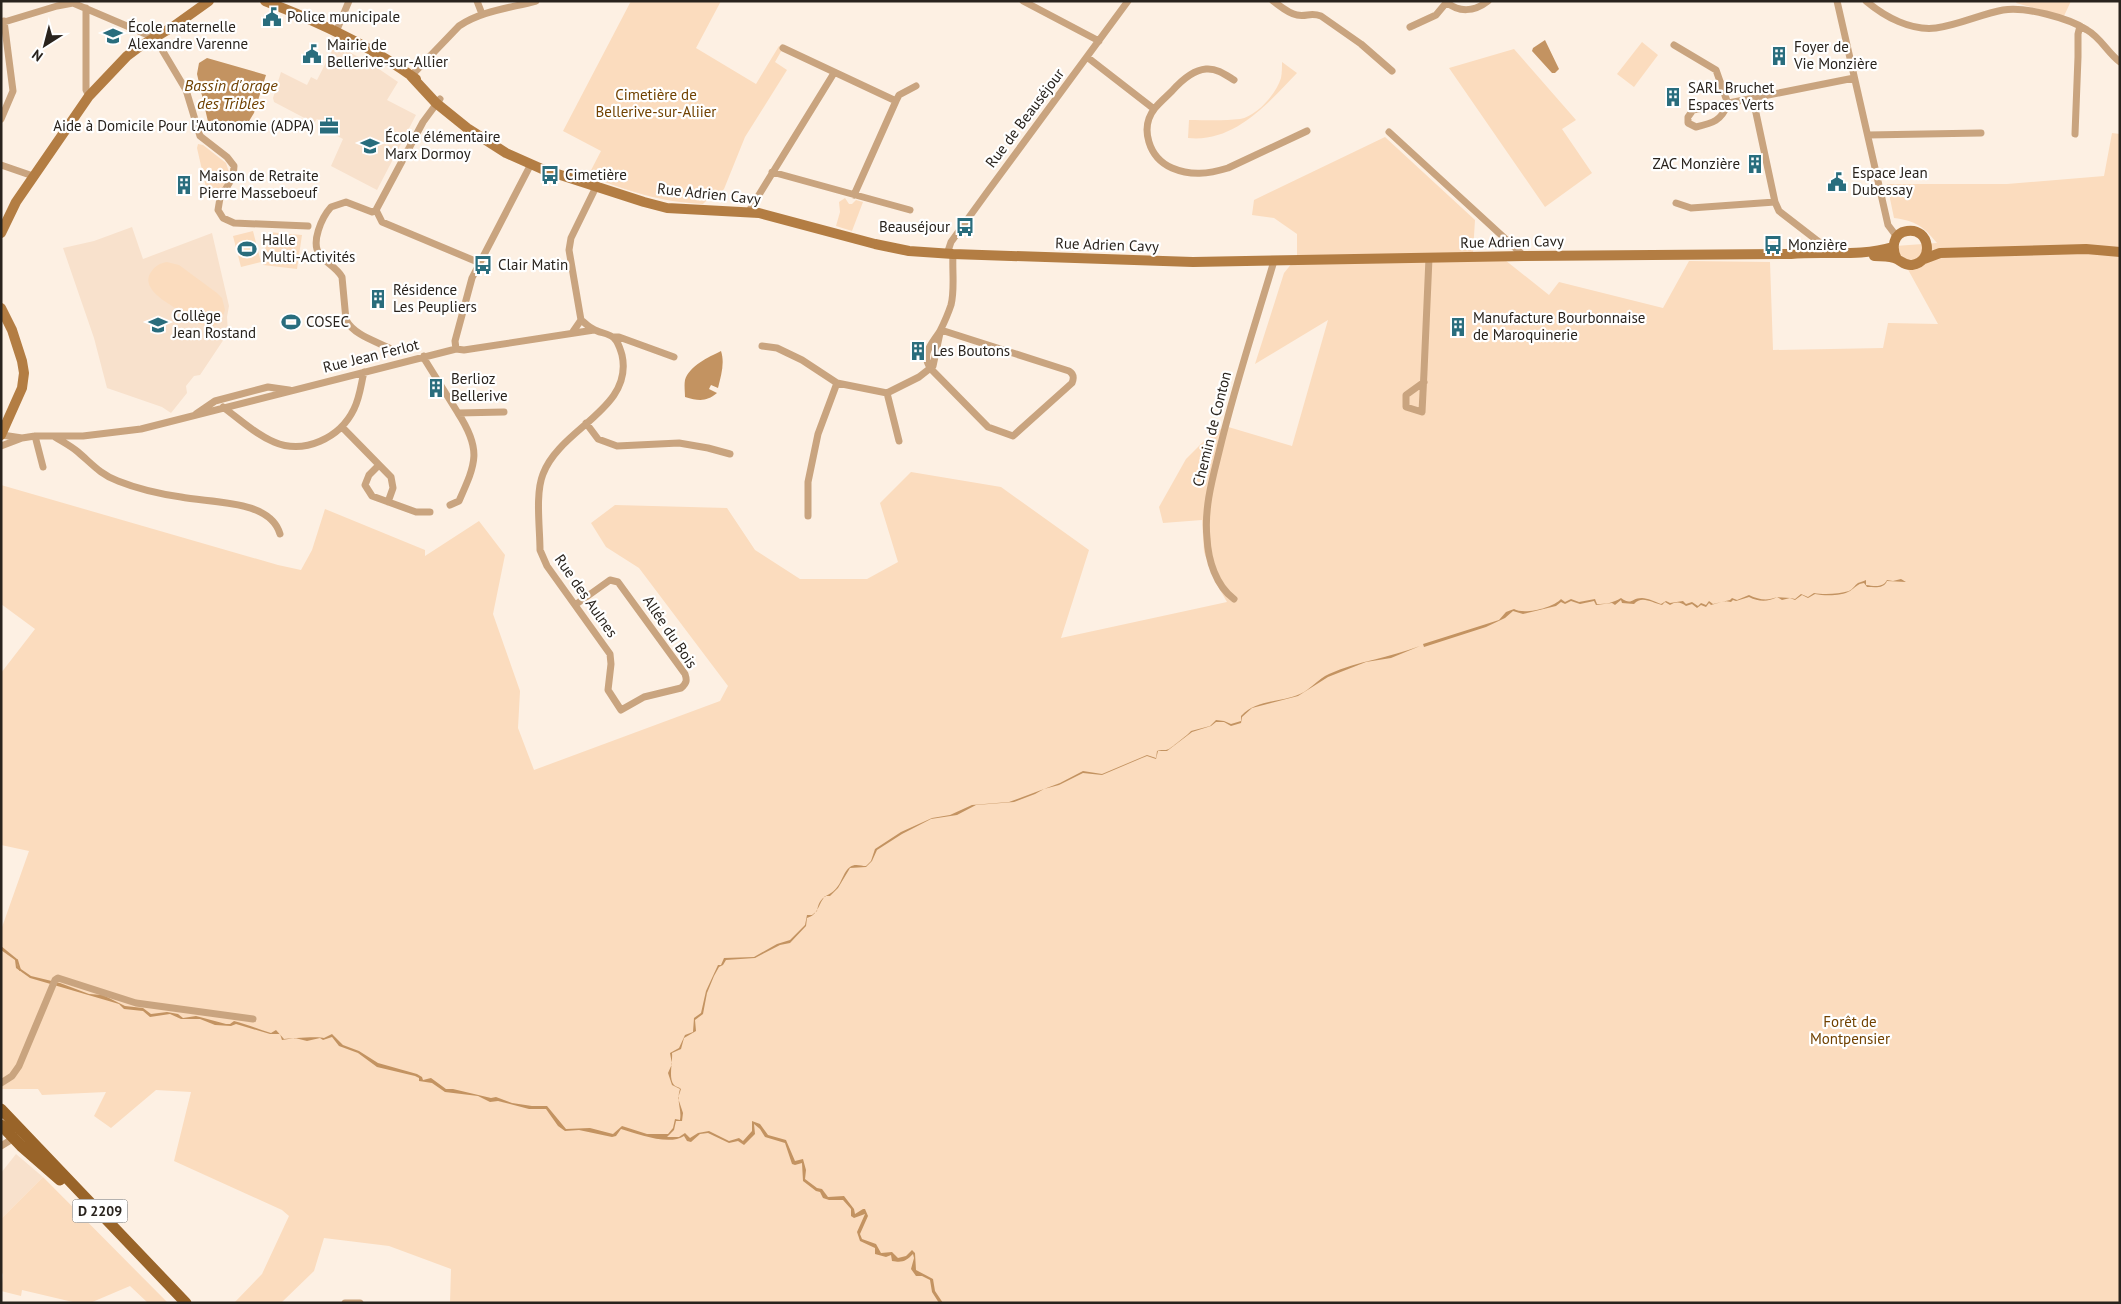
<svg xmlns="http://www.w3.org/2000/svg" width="2121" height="1304" font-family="'PT Sans',sans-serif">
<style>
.built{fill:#f8e1cc}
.green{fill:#fbdcbe}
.water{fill:#c39361}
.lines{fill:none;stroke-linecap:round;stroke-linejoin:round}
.stream{stroke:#c39361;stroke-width:2}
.street{stroke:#c9a47f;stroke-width:7}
.secondary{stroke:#b37d43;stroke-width:10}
.primary{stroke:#996429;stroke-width:11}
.labels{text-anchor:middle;stroke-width:4.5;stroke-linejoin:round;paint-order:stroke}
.shield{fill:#fff;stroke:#696561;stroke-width:1}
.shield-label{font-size:14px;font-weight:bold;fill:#29231d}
.poi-label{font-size:15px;fill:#29231d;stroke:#fff;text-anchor:start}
.park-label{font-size:15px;fill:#714201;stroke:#fff}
.street-label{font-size:15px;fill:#29231d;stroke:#fff}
.water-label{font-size:16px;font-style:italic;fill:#6f4000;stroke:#fff}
</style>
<rect width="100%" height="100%" fill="#fdf0e3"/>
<!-- built -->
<path class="built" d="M339,46L376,67L398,82L387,100L416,115L377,190L331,166L343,139L322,128L323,123L317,119L314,123L274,102L273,98L281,72L307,85L311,77L317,80L333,49L336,50Z
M132,227L143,259L212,233L229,306L227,317L228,333L200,375L194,376L186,386L187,393L171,413L162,407L107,388L94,338L63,248L94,241Z
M16,1154L43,1177L1,1219V1173Z"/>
<!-- green -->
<path class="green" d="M631,1H721L696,48L756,84L779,46L783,48L775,62L787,70L745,137L724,189L713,200L710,197L703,204C660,202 629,191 588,176L601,151L563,131Z
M2017,1H2071L2064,16L2016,3Z
M1642,42L1658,55L1634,87L1617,74Z
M1514,49L1576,120L1562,129L1592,173L1545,207L1449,68Z
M1282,62L1297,73C1268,103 1235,143 1188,138L1189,120C1205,120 1224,121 1240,119C1257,116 1276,94 1281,78C1282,73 1282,67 1282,62Z
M2112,133L2120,134V1303H450L451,1269L389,1246L324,1238L314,1271L281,1303H234L262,1274L289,1216L282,1210L174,1161L191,1092L156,1090L111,1128L94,1116L106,1092L42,1095L38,1089H1V930L29,851L1,845V673L35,629L1,604V485L278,565L301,570L312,550L325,509L425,550V556L479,521L505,555L493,614L520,691L518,728L534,770L720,701L728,686L639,568L606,547L591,523L615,505L727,508L755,550L800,579H867L898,562L880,503L911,472L1001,487L1089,550L1061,638L1227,602L1216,583L1204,552L1202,520L1163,523L1159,507L1186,459L1203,442L1225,426L1292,446L1328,320L1255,364L1284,273L1297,257V234L1274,218L1252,215L1254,200L1385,137L1475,220L1473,252H1495L1549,295L1559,282L1663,308L1689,261L1770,262L1773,350L1883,348L1888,323L1938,324L1895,246L1937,243C1923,226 1916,221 1894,218L1887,184H2007L2104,176Z
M198,144L203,145L226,163L230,175L223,188L207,192L197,148Z
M845,198L849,204H852L856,200L863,202L852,231L836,226L840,212L839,202Z
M253,231L261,262L241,267L233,236Z
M268,232L302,235L297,269L263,265Z
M167,262L179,265L217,293L222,298L225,310C217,342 191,320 177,309C166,302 140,288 151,272C155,266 160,263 167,262Z
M43,1177L168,1303H148L130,1286L90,1303H77L22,1290L21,1296L1,1291L3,1275L1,1270V1219Z"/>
<!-- water -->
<path class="water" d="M1545,40L1559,69L1555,73H1552L1532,51L1533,48Z
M207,58L266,75L254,113L246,126H209L197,74L199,63Z
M721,351C725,363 721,376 718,388L711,385L709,389L717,393C706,402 699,401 685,397C685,392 684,385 685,380C689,366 709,357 721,351Z
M1901,579L1906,582L1887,581C1884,589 1875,587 1867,587L1864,583C1857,584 1856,587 1850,591C1842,596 1825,596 1815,594L1808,598L1802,595L1795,600L1790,598L1782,600L1777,597C1768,602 1759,602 1749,597L1736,601L1733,600L1731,602L1725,601L1711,605L1709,603L1706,607L1701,605L1697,608L1692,604L1686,606C1681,602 1676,601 1670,605L1665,602L1662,605C1652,603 1642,595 1634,604L1622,603L1621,600L1615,605L1612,603L1596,605L1594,601L1580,604L1571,601L1565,604L1561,602L1556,606L1523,614L1513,611L1505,618L1486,627L1424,647L1423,644L1499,620L1506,612L1514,609C1524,615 1553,608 1561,599L1565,602L1571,599L1579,602L1595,599L1597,604C1606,604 1613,603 1621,598C1632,606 1631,598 1642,598C1647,598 1656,602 1661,604L1666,601L1670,603L1683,601L1686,604L1692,602L1698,606L1701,603L1706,605L1709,601L1713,604L1730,600L1732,598L1737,600L1749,595C1759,600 1768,601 1777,597C1783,598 1789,597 1795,599L1801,594L1808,597L1814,593C1824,595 1839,594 1849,591C1853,589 1855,585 1858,583C1861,582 1864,581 1866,580V585C1874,586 1883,588 1887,580L1893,581Z
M1420,646L1391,658L1366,662L1328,677L1298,696L1252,708L1242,717L1241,723L1231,726L1224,722H1216L1211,726L1192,732L1167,751H1158L1156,759L1147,756L1142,758L1102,775L1083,773L1059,785L1044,789L1035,794L1014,802L976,805L957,815L931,819L902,834L877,850L872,861L866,867L850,868L838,888L830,896H825C818,905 818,915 807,918L806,926L790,943L780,945L755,958L726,960L723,965L719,967L714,976L707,993L703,1014L695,1020L696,1031L684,1038L681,1049L672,1053C673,1062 668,1078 674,1085C676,1087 679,1087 681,1089L678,1098L683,1113L682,1121H676L674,1130L667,1137H679L685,1133L690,1138L698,1133L709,1131L729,1141L739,1138L743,1141L752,1131V1121L760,1124L768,1135L786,1140L795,1161L803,1159L806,1170L805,1179L817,1188L822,1189L828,1197L844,1196L854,1209L855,1214L863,1209H865L868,1216L860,1234L862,1239L876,1244L881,1253L892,1252L898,1258L906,1256L912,1250L915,1253L916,1270L933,1279L935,1291L943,1303H939L932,1292L930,1280L922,1276H916L911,1269L914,1258L913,1254C906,1261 903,1263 892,1261L891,1255L886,1257L875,1254V1248L860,1241L857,1232L865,1214L854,1218L851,1216V1209L843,1200H829L823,1198L820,1192L816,1191L803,1181L802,1163L795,1165L792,1164L785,1143L765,1137L760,1129L754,1124L755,1134L744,1145L738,1141L729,1143L708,1133L700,1134L691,1142L687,1141L684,1136C669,1146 638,1134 621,1129L616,1136L612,1137L579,1130L565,1131L558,1126L546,1109H529L498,1101L490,1102L478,1096L445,1092L432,1083L419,1081V1078L415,1076L377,1067L358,1053L339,1046L332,1037L323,1040L320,1038L307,1041L295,1038L282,1040L280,1034H270L236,1024L231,1026L215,1025L200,1019H181L170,1014L150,1017L143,1011L124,1009L119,1004L30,978L16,968L15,960L1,950V946L17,959L18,967L31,976L60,983L89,994L103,995L125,1006L143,1008L151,1014L167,1012L178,1014L183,1018L196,1016L226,1024H230L234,1021C246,1024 258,1029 271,1033L276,1030L284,1039C290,1038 320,1036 324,1038L332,1034L343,1045L359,1051L378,1063L417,1074L422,1077L423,1080L431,1078L446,1089H453L491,1098L496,1097L512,1103L532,1106H547L566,1129L590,1128L613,1134L622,1126L647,1134H668L673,1128L675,1119L680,1120C682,1109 676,1102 680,1089L672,1085L668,1073L672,1064L670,1053L679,1048L685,1035L693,1032L694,1018L701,1013L706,991L718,965H721L724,958L754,957L777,944L790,940L805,925L807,915H812L817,911C820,893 830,898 838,886C842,881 844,871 850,867C855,863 861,866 866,866L871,861L875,849L901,832L932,818L950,815L972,805L1009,802L1060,783L1083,771L1102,774L1147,755L1156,758L1157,751C1161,749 1165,751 1169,749C1172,747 1190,733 1191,731L1210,726L1216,720L1224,721L1231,724L1241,721V716C1257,699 1280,703 1300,694C1311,689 1318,679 1329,674C1358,661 1389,658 1420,646Z"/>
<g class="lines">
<!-- stream -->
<path class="stream" d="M17,960L20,970"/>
<!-- street -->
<path class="street" d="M477,1L482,14
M1023,1L1099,41
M1273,1C1280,6 1289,14 1297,15C1307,17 1310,12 1321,16L1361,44L1392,71
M1445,1C1459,13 1474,12 1488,1
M1837,1L1888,225L1897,237
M1866,1C1885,17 1911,31 1936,28C1959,25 1981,14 2003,10C2024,6 2069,18 2087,30C2100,37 2108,53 2120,62
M86,8V90L89,96
M1,23L57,6L73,3L155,38L186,90L200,136L227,157L234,166L233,177L220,198L218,210L223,218L234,223L308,226
M1410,27L1436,15L1446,3
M336,32L349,1
M1674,45L1716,70L1728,104
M783,48L896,101L854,195
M1087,57L1154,109
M411,76L459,26C481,11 510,8 536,1
M1234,80C1226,75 1217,68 1206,69C1193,70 1180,82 1172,91C1166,97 1160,102 1155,108C1139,128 1149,158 1172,168C1191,176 1208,174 1228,168L1307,131
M440,99L423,122L376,210L382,222L480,263
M1753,99L1775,202L1779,211L1832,252
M896,101L899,95L916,86
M1728,104C1721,121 1713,123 1696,127L1688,123V117L1693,110L1854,78
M1,119L13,91L4,21
M1389,132L1524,256
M2075,134L2078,57V34L2080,26
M1868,135L1981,133
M1,165L33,176
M772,172L910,210
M1676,203L1691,208L1775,202
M376,210L372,212L346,202L331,207C322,217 310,243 320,255C326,263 336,267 342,277L346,320C354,335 375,341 389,348
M749,211L834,73
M947,254L951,242L988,191L1128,1
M941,330L1069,371C1074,374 1074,378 1072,383L1013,436L988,427L931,369C920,354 932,344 940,331C944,323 948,314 951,305C955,290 952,271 953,254
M572,333L581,320L569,250L571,238L596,187
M613,337H619L674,357
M762,346L777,348L802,360L837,383L887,393L919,377L933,366L940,333
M456,349L455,341L472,278L531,164
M424,356L425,360L458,413L504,412
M1424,382L1406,395V407L1422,412L1424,372L1429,258
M887,393L899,441
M223,407C239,419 255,434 274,442C304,455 340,438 354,409C360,397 361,384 364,372
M196,414L215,401L268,387L289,390
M586,423L598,439L617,446L679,443L708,448L730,454
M342,427L391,477L393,488L388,502
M2,435L22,438
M35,436L43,467
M55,437C63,442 71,446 78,452C91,463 101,475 118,481C138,489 160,494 181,497C210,503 270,499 280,534
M1,446L22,438L35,436H83L141,429L456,349L464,350L594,330
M379,465L369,475L365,485L372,496L416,512H430
M450,505L459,501C476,463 482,450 458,413
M808,516V482L818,434L837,383
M1234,599C1216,586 1208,560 1207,538C1204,509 1212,480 1219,452C1234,388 1255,325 1274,261
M575,605L610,580L618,582L685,674C687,680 687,683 681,688L644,697L621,710L608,690L611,664L610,654L547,566L540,550C540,528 535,494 543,474C560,428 634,409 622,355C620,349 619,343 614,338C609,333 599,333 593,329C589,327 585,323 581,320
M1,1083L12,1076L19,1066L55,980L58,978L136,1003L253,1019
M1,1146L14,1138V1136
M345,1303H360"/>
<!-- secondary -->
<path class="secondary" d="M265,1C317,21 371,46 416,79
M411,76L436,103L467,128L506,153L542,169L644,202L667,208L759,213L875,244L909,251L953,254L1193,262L1524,256L1791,254C1825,251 1861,257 1893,247
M1,233L16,202L89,96L127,56L139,47L174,26L209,1
M1874,256C1881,256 1888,256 1894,258C1901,260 1904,266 1912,265C1935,262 1930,227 1907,231C1893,233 1891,248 1897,259
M1924,259L1940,253L2086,249L2120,252
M1,308L12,330L22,361L24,373L22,388L1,435"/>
<!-- primary -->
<path class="primary" d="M1,1109L186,1303
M1,1125L21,1146L60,1180"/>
</g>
<!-- icons -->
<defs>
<g id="civic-bare" transform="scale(1.5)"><path d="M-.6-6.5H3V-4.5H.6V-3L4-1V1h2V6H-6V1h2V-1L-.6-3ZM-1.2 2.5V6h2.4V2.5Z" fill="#296d7d" stroke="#fff" stroke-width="2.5" paint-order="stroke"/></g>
<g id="school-bare" transform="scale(1.5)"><path d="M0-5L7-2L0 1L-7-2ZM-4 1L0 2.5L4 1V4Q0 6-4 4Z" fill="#296d7d" stroke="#fff" stroke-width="2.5" paint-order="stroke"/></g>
<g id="building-bare" transform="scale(1.5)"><path d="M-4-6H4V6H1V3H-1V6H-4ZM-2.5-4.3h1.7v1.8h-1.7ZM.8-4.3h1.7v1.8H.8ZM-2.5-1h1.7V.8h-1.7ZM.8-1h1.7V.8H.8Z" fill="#296d7d" stroke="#fff" stroke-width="2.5" paint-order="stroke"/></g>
<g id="office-bare" transform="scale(1.5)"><path d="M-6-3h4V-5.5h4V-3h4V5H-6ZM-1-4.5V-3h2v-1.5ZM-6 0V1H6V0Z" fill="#296d7d" stroke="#fff" stroke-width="2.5" paint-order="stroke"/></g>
<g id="bus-bare" transform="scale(1.5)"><path d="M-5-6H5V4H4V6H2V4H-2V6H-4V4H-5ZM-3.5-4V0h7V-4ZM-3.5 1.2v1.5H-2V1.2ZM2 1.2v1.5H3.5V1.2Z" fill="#296d7d" stroke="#fff" stroke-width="2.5" paint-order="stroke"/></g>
<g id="stadium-bare" transform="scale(1.5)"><path d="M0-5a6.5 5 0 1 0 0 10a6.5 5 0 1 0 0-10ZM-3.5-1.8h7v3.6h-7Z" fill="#296d7d" stroke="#fff" stroke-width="2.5" paint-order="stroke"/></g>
</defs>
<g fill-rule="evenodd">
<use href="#civic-bare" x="272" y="17"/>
<use href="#school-bare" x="113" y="36"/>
<use href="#civic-bare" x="312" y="54"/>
<use href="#building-bare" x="1779" y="56"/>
<use href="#building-bare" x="1673" y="97"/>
<use href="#office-bare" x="329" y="126"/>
<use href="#school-bare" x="370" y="146"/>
<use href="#building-bare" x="1755" y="164"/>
<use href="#bus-bare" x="550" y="175"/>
<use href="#civic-bare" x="1837" y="182"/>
<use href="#building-bare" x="184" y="185"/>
<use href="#bus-bare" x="965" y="227"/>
<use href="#bus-bare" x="1773" y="245"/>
<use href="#stadium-bare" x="247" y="249"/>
<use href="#bus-bare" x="483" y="265"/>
<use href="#building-bare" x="378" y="299"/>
<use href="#stadium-bare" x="291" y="322"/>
<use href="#school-bare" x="158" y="325"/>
<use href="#building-bare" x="1458" y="327"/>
<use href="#building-bare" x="918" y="351"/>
<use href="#building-bare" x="436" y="388"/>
</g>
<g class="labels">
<!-- shield labels -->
<rect class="shield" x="72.5" y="1199.5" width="55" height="23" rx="4"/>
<g class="shield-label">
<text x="100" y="1216">D 2209</text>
</g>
<!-- poi labels -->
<g class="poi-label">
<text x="287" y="22">Police municipale</text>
<text x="128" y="32">École maternelle<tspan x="128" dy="17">Alexandre Varenne</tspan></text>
<text x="327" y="50">Mairie de<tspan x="327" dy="17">Bellerive-sur-Allier</tspan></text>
<text x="1794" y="52">Foyer de<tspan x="1794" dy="17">Vie Monzière</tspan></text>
<text x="1688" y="93">SARL Bruchet<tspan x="1688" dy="17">Espaces Verts</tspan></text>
<text x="314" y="131" text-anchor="end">Aide à Domicile Pour l'Autonomie (ADPA)</text>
<text x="385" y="142">École élémentaire<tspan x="385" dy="17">Marx Dormoy</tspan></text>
<text x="1740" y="169" text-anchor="end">ZAC Monzière</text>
<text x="1852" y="178">Espace Jean<tspan x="1852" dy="17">Dubessay</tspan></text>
<text x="565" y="180">Cimetière</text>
<text x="199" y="181">Maison de Retraite<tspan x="199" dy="17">Pierre Masseboeuf</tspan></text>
<text x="950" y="232" text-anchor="end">Beauséjour</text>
<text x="262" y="245">Halle<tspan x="262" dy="17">Multi-Activités</tspan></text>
<text x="1788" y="250">Monzière</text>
<text x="498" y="270">Clair Matin</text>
<text x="393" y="295">Résidence<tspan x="393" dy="17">Les Peupliers</tspan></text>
<text x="173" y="321">Collège<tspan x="173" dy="17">Jean Rostand</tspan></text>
<text x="1473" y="323">Manufacture Bourbonnaise<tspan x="1473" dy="17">de Maroquinerie</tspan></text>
<text x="306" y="327">COSEC</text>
<text x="933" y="356">Les Boutons</text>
<text x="451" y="384">Berlioz<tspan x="451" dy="17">Bellerive</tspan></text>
</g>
<!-- park labels -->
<g class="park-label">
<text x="656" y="100">Cimetière de<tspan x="656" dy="17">Bellerive-sur-Aliier</tspan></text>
<text x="1850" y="1027">Forêt de<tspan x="1850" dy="17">Montpensier</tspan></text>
</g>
<!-- street labels -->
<g class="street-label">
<text transform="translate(1025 118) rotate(-53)" y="5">Rue de Beauséjour</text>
<text transform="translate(709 194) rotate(6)" y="5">Rue Adrien Cavy</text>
<text transform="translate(1512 242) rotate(-1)" y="5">Rue Adrien Cavy</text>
<text transform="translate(1107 245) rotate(2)" y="5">Rue Adrien Cavy</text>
<text transform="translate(371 356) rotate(-14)" y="5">Rue Jean Ferlot</text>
<text transform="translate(1212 429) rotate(-76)" y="5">Chemin de Conton</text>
<text transform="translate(586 596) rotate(55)" y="5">Rue des Aulnes</text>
<text transform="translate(670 632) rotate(56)" y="5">Allée du Bois</text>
</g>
<!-- water labels -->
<g class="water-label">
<text x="231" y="91">Bassin d'orage<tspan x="231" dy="18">des Tribles</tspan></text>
</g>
</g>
<!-- border -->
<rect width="2121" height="1304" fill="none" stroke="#29231d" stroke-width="5"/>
<!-- north arrow -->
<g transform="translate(45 45) rotate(216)" stroke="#ffffff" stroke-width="4" paint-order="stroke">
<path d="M0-4L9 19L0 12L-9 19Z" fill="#29231d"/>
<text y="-8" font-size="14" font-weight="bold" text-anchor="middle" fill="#29231d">N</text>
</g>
</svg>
